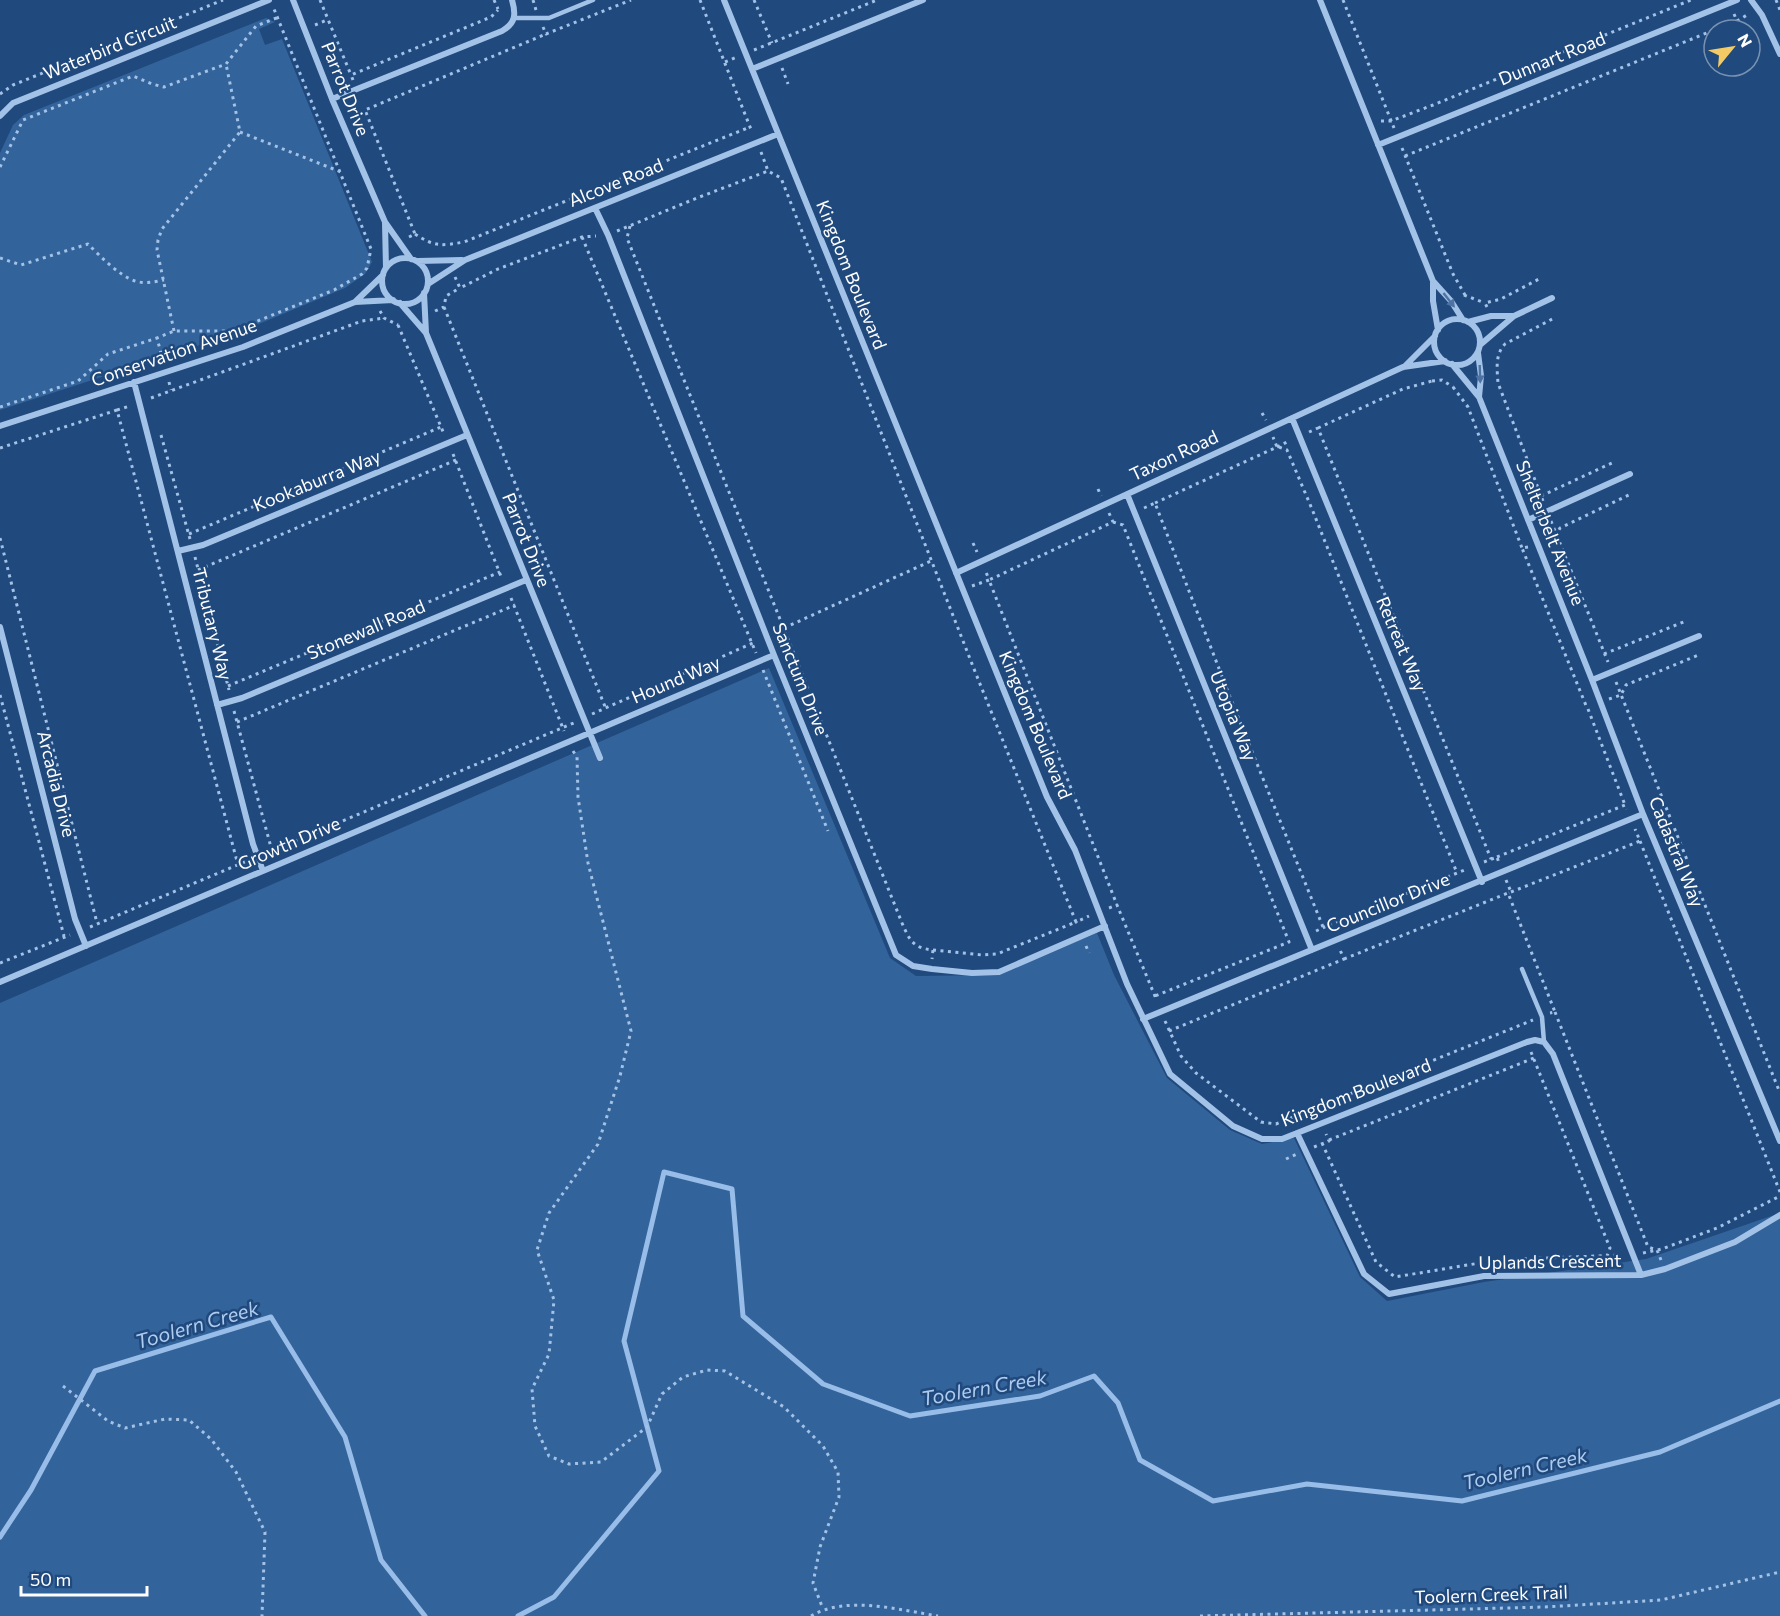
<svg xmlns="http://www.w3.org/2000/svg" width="1780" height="1616" font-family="Commissioner,sans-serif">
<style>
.green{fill:#33639b}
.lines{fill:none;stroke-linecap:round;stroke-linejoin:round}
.stream{stroke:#97bde8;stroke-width:5}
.path{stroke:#a3c2e7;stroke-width:3;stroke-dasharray:3 4.5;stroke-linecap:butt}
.lane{stroke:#a3c2e7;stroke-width:4.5}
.street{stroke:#a3c2e7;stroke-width:6}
.oneway{fill:#4e73a2}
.labels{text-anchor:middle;stroke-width:5;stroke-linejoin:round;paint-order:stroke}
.street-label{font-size:18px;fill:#fff;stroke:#20497d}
.water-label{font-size:20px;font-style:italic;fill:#aeccef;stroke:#20497d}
</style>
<rect width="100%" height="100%" fill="#20497d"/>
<!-- green -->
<path class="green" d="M266,18L275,22L259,29L265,45L282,39L372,262L365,274L345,288L237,333L0,410V153L13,125L24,115Z
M769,668L890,958L916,976L995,975L1097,933L1114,975L1167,1078L1230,1130L1262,1144L1294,1138L1360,1277L1387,1301L1484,1282L1646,1259L1780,1213V1616H0V1003Z"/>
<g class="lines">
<!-- stream -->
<path class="stream" d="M0,1537L31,1490L95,1371L271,1317L345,1437L381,1560L425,1616
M518,1616L554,1597L659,1471L624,1341L664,1172L732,1189L743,1316L823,1384L910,1416L1040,1396L1094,1376L1118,1403L1140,1460L1213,1501L1307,1484L1462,1501L1660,1452L1780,1401"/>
<!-- path -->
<path class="path" d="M320,0L351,75
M494,0L498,9
M533,0L536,10
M700,0L752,132
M754,0L772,43
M1343,0L1394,128
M1776,0L1780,10
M1734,14L1737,21L1747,15
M315,25L327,20
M543,27L546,34L631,0
M1715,30L1737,21
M754,50L877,0
M725,62L737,57
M782,68L788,84
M353,80L351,75L491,17L498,10
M0,94L13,85L223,0
M1381,121H1391L1433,105L1691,0
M240,132L341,172
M1402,148L1453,274L1465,295
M761,152L768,171L781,178L976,674L1076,922L1089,916
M1405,156L1714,30
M0,167L23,120L133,76L152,84L164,87L226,64L256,26L279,17
M630,226L627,238L902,923C910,941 913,948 933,950L932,959
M617,231L697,198L768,171
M415,234C435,247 441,246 464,242L750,127
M409,237L415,234L365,110L546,34
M582,237L756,653
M0,258L21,265L88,244C100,256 118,275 135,281C144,284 154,282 164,280
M455,277L460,288L498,269L582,237L596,236
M1464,295L1485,303
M444,307L606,709
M1487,307L1485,303L1501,299L1539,279
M380,311L384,318L398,325
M435,311L444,307L446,296L460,288
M398,325L444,434
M174,331L157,250L158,240L162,229L240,132L226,64
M163,361L157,338L174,331H233L334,290L362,274L367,268L371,249L274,9
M1432,381L1442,380L1453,387
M169,382L171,390
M1453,387L1468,407L1522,548
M151,398L362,321L384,318
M0,407L78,381L108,354L157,338
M117,410L130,406
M1262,413L1266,420
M1318,428L1403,389L1432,381
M1309,432L1318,428L1491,859
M161,435L190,539
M1277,447L1289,441
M1279,447L1287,450L1312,509L1457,873
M0,448L117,410L238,865
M453,454L502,579
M1098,489L1101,496
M1541,496L1614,462
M1543,501L1498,383C1497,369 1495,354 1505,344L1556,317
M1155,503L1277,447L1273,437
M1144,508L1155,503L1230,697L1323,927
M1109,513L1113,522L989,580L1117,905
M1551,521L1608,662
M1113,522L1123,525L1289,942L1155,996
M189,534L441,427
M0,538L97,923
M1548,539L1556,535L1560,528L1631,494
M973,543L977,552
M1528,547L1522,548L1587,708
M195,557L229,690
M198,570L456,460
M972,586L989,580L986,572
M511,598L564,731
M784,628L931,561
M1604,654L1686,621
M763,670L828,831
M1616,682L1780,1093
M228,686L500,572
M0,695L64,936
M1609,699L1621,695L1626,685L1701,654
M1588,709L1625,805
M234,711L272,851
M592,714L753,643
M237,722L515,605
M573,751L577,757L578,797L588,863L631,1031L620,1076L598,1144L549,1213L537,1250L554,1300L549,1354L532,1389L535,1426L549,1456L569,1464L601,1462L647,1427L662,1394L683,1377L707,1370L725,1371L784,1407L823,1446L838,1472L839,1497L820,1547L813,1583L823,1609
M1663,838L1676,833
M1640,841L1780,1192
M267,853L576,722
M1497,857L1625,805L1627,809
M1484,862L1497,857L1499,863
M1506,880L1511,892L1509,893
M1511,892L1640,841L1635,829
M1109,908L1117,905L1157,1001
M1329,925L1467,869
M90,927L247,861
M1316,931L1329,925L1331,930
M1086,946L1089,953
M933,950L982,955L997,954L1076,922L1077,923
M1344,959L1508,893L1555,1012L1550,1013
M0,963L70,935
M1555,1012L1648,1247L1657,1250L1661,1260
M1165,1021L1181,1056L1196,1073L1261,1122L1276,1124L1315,1108L1317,1114
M1169,1031L1344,959L1340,950
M1531,1052L1610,1248L1607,1256
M1315,1108L1533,1020
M1329,1140L1534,1058
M1322,1143L1376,1262L1395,1277L1498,1260L1621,1255
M1314,1147L1329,1141L1326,1134
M1286,1159L1297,1154
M1643,1253L1662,1249L1717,1228L1780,1196
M63,1386L108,1421L125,1428L165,1419L189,1420L211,1439L236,1472L265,1532L262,1616
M811,1616C846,1595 900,1610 938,1616
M1200,1616L1545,1607L1661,1600L1780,1572"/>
<!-- lane -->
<path class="lane" d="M514,18H549L593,0
M1522,969L1542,1017L1544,1042"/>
<!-- street -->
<path class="street" d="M293,0L332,99L385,222L411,259
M724,0L1047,797L1075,850L1127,984L1170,1074L1233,1126L1262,1139H1282L1527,1042L1535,1040L1544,1042L1553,1054L1641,1275
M1320,0L1433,281L1451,301L1463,320
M1751,0L1762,15L1780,54
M752,69L923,0
M332,99L502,31C516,23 516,14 512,0
M0,116L13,103L269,0
M1378,145L1737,0
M595,208L608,235L774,655L896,955L913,966L932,969L972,973L999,972L1105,926
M385,223L386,268
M382 281a23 23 0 1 1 46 0a23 23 0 1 1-46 0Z
M418,261L462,260
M1433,282V301L1438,330
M428,284L465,260L778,134
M424,293L426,333
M355,302L383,275
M400,303L426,333L600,758
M1434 342a23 23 0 1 1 46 0a23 23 0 1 1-46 0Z
M1468,322L1491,316H1514
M1480,345L1514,316L1552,298
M1478,353L1481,376L1479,397
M1452,364L1479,397L1592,680
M1404,367L1435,336
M134,382L253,844L263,871
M1292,418L1482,882
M0,426L243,347L355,302L393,300
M1127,494L1312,950
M1528,520L1630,474
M178,551L203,545L467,435
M956,573L1403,367L1445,361
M0,627L75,919L86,946
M1699,636L1592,680L1643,814L1780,1141
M217,705L242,698L526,580
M0,982L774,655
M1143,1019L1643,814
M1297,1133L1364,1274L1389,1294L1484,1276L1641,1275L1665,1269L1735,1242L1780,1215"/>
</g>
<!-- one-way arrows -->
<defs><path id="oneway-solid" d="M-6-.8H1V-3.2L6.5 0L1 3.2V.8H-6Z" transform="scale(1.5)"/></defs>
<g class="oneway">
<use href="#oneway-solid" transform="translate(1449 300) rotate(52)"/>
<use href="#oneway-solid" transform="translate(1480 374) rotate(88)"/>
</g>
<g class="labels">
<!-- street labels -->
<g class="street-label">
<text transform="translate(110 48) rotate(-22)" y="6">Waterbird Circuit</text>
<text transform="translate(1552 59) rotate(-22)" y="6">Dunnart Road</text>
<text transform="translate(345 89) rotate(68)" y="6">Parrot Drive</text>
<text transform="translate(616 183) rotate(-22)" y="6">Alcove Road</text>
<text transform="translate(851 275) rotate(68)" y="6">Kingdom Boulevard</text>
<text transform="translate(174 353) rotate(-19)" y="6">Conservation Avenue</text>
<text transform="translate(1174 456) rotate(-25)" y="6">Taxon Road</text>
<text transform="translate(317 481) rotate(-22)" y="6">Kookaburra Way</text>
<text transform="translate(1550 533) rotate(68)" y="6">Shelterbelt Avenue</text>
<text transform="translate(526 540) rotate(68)" y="6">Parrot Drive</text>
<text transform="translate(212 624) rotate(76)" y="6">Tributary Way</text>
<text transform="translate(366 630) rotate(-23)" y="6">Stonewall Road</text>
<text transform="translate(1401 644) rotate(67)" y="6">Retreat Way</text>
<text transform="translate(800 679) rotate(68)" y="6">Sanctum Drive</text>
<text transform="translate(676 680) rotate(-23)" y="6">Hound Way</text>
<text transform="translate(1233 716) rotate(68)" y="6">Utopia Way</text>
<text transform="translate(1035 725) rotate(67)" y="6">Kingdom Boulevard</text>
<text transform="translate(56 784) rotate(76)" y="6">Arcadia Drive</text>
<text transform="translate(289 844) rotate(-23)" y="6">Growth Drive</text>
<text transform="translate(1676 852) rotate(68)" y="6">Cadastral Way</text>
<text transform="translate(1388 903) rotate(-22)" y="6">Councillor Drive</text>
<text transform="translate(1356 1093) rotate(-21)" y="6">Kingdom Boulevard</text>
<text transform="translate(1550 1262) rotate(-1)" y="6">Uplands Crescent</text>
<text transform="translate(1491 1595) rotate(-2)" y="6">Toolern Creek Trail</text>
</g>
<!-- water labels -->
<g class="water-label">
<text transform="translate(197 1325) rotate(-16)" y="7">Toolern Creek</text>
<text transform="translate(984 1388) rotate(-10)" y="7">Toolern Creek</text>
<text transform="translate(1525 1469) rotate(-13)" y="7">Toolern Creek</text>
</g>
</g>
<!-- north arrow -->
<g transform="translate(1732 48) rotate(60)"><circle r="28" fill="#20497d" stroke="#7992b1" stroke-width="1.5"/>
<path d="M0-4.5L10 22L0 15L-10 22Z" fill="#f4ca64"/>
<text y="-9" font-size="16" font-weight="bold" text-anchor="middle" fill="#ffffff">N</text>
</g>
<!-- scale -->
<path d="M21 1586v9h126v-9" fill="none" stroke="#ffffff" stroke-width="3"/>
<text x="30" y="1586" font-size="18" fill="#ffffff" stroke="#20497d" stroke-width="4.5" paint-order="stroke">50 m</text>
</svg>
